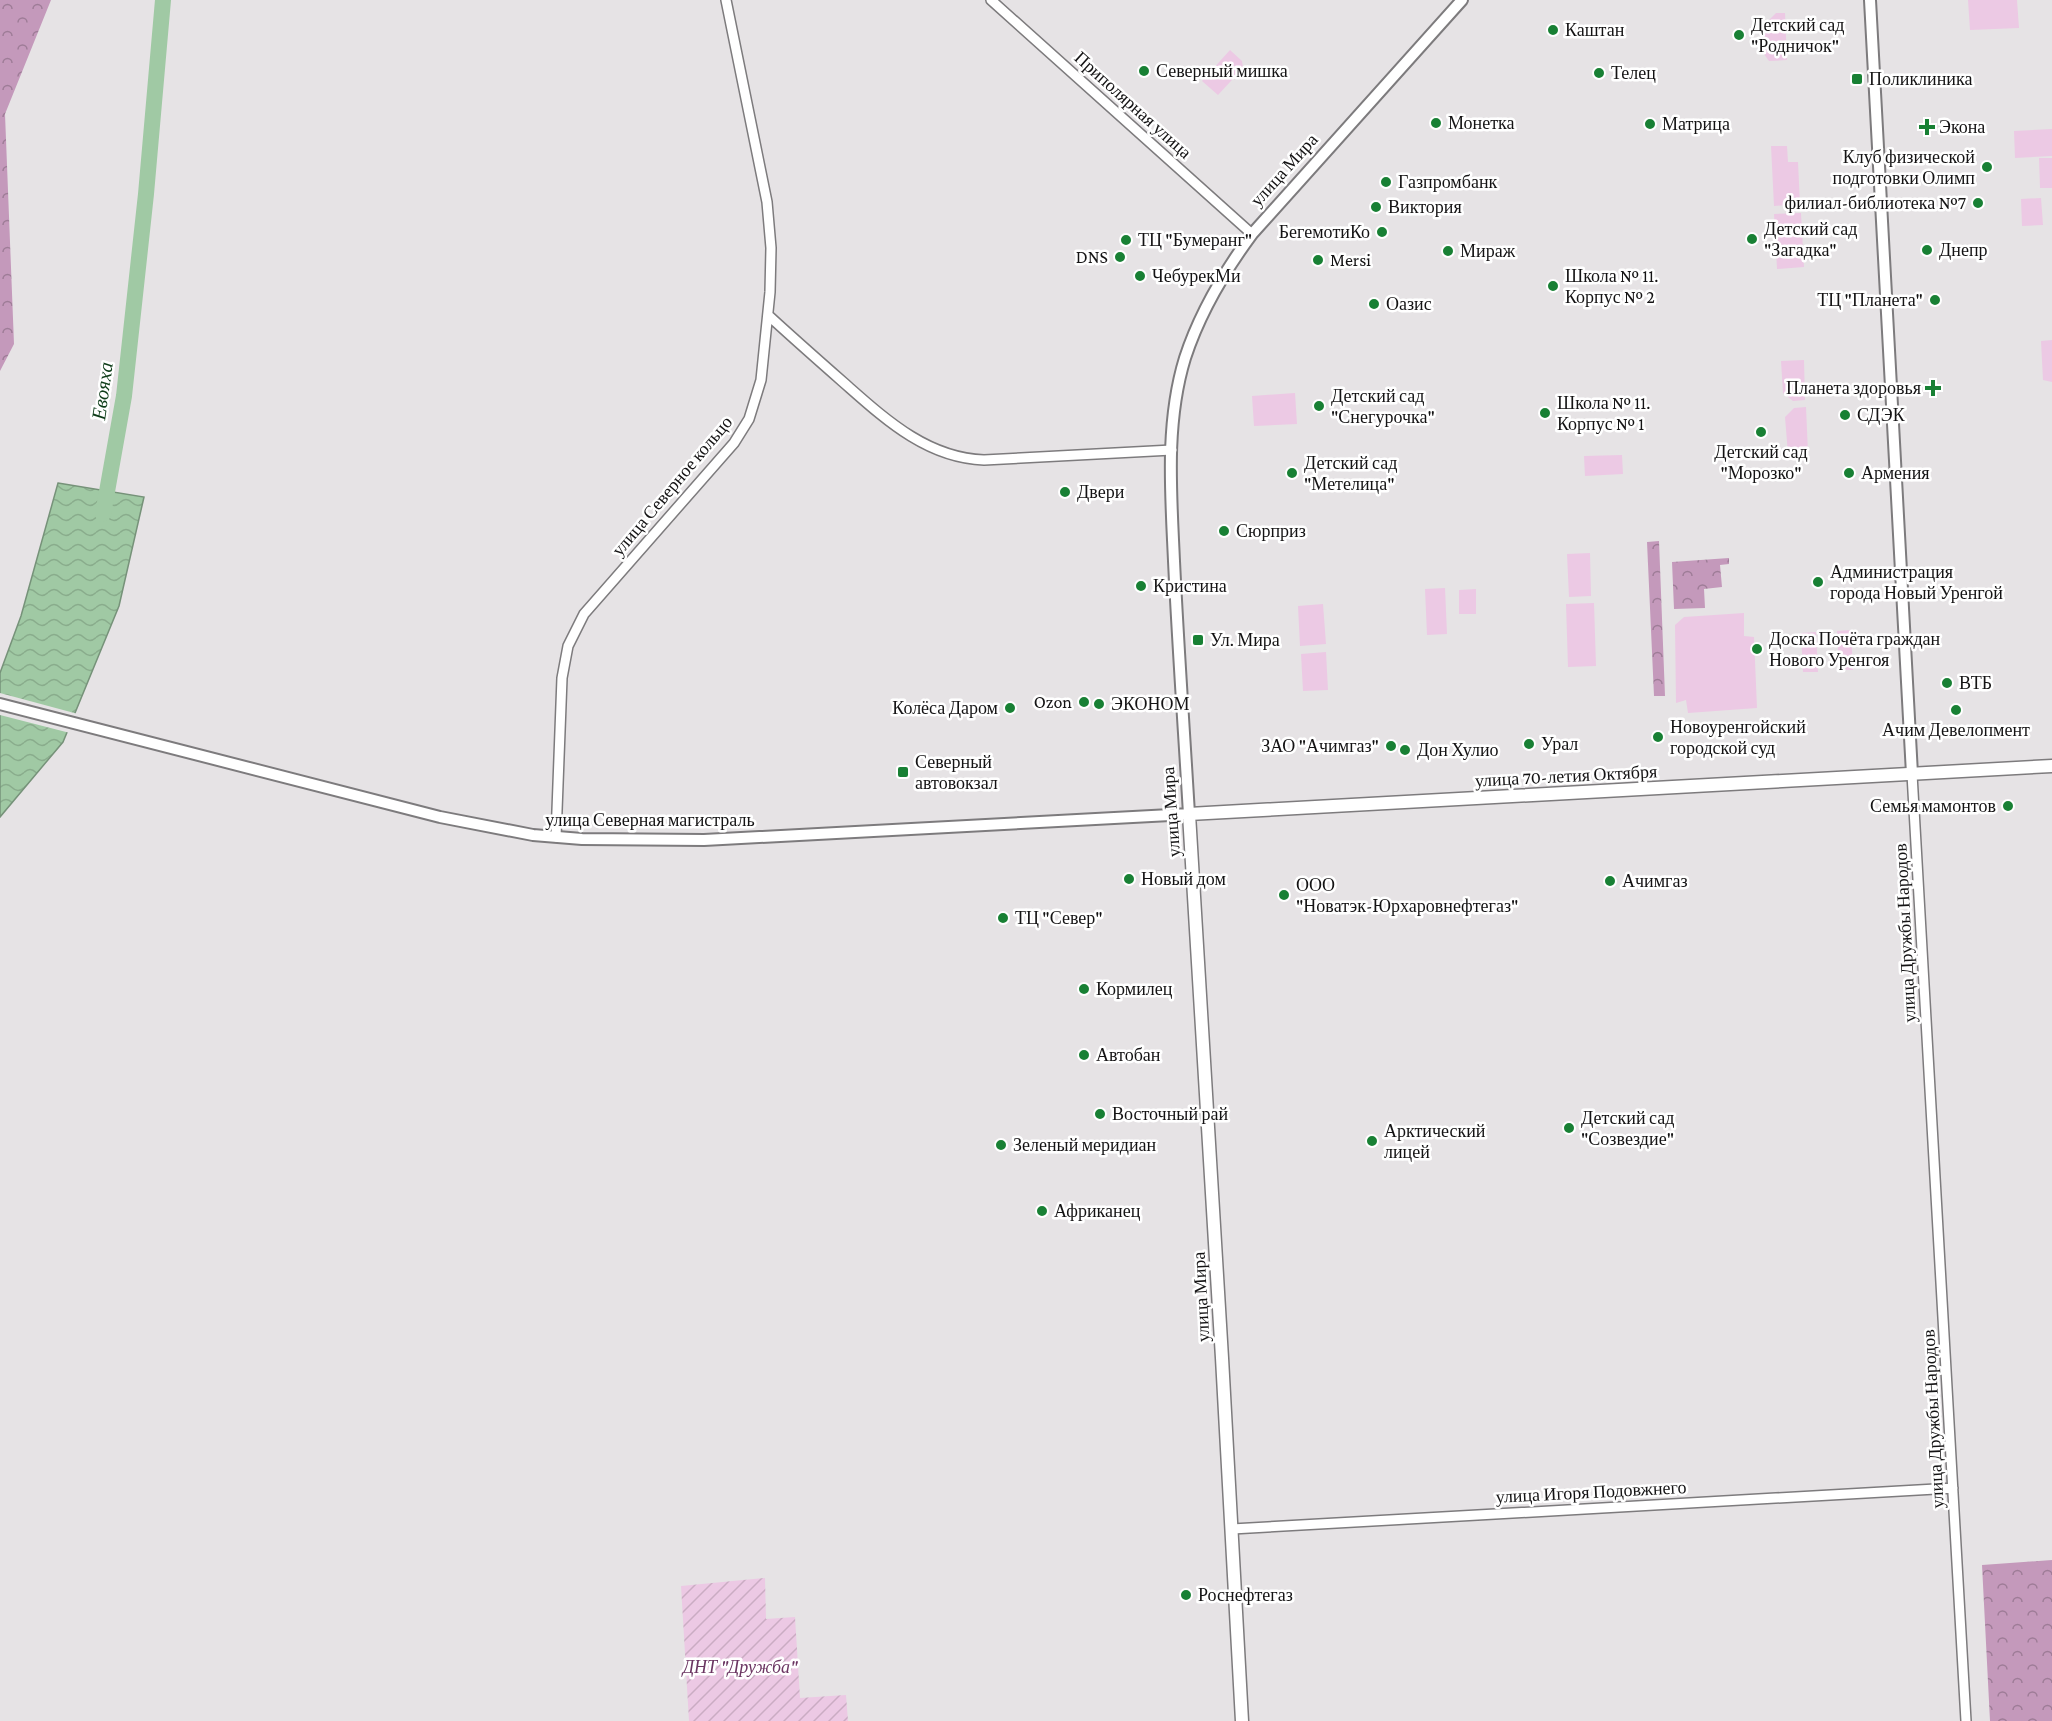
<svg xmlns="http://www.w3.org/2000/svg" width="2052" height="1721" font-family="'Crimson Pro',serif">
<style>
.green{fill:#ecc9e4}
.forest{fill:url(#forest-crowns)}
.garden{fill:url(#garden-furrows)}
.water{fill:url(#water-waves);stroke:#769279;stroke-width:1.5}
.pier{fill:#e6e3e5}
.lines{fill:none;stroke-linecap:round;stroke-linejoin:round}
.river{stroke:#a0c9a4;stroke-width:16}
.minor-casing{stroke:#7d7b7d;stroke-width:12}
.tertiary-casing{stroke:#7d7b7d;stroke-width:14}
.secondary-casing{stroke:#7d7b7d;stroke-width:15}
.minor{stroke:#fff;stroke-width:9}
.tertiary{stroke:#fff;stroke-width:10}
.secondary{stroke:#fff;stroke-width:12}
.poi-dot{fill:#188034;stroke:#fff;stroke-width:2}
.labels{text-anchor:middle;stroke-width:5;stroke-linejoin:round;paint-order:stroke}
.poi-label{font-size:18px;fill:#141314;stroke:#fff;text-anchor:start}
.street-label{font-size:18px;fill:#141314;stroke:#fff}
.park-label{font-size:18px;font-style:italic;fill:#6b3562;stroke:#fff}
.water-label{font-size:20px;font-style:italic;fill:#0d3c18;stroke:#fff}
</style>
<defs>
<pattern id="forest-crowns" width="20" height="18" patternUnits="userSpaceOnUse" patternTransform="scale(1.5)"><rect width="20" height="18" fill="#c499bb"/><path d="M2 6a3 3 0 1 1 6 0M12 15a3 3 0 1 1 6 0" fill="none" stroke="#9e7c97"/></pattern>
<pattern id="garden-furrows" width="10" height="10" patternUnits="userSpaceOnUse" patternTransform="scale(1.5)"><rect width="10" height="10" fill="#ecc9e4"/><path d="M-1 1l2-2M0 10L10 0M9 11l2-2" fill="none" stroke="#caacc3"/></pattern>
<pattern id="water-waves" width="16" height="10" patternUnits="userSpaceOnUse" patternTransform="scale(1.5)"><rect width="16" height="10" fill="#a0c9a4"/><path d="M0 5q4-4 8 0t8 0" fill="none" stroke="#89ac8c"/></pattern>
</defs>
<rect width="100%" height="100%" fill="#e6e3e5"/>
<!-- green -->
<path class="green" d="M1968,0H2017L2019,28L1970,30Z
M1776,13H1785L1787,60L1769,61L1764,54L1762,27Z
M1230,50L1242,61L1243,68L1218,95L1202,81Z
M2052,129V156L2015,158L2014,131Z
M1771,146H1787L1788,162H1798L1800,204L1774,206Z
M2039,158H2052V188H2040Z
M2041,198L2043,225L2022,226L2021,199Z
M1801,213L1804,267L1777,269L1774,214Z
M2052,340V382L2043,380L2041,341Z
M1804,360L1805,400L1793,401L1783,393L1781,361Z
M1295,393L1297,424L1254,426L1252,396Z
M1806,407L1808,453L1788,454L1785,417L1794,408Z
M1622,455L1623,474L1585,476L1584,456Z
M1590,553L1591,596L1569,597L1567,554Z
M1445,588L1447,634L1427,635L1425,589Z
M1476,589V614H1459V590Z
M1594,603L1596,666L1568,667L1566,604Z
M1323,604L1326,644L1300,646L1298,606Z
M1744,613V636L1754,637L1757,708L1688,713L1686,700L1676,703L1675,625L1684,617Z
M1851,630L1853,670H1839L1837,631Z
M1816,632L1818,672H1803L1801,633Z
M1326,652L1328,690L1303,691L1301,654Z"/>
<!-- forest -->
<path class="forest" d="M0,0H51L5,114L14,344L0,371Z
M1659,541L1665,696H1654L1647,542Z
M1729,558V564L1720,565L1722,587L1704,589L1705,608L1674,609L1672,562Z
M2052,1560V1721H1990L1982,1565Z"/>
<!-- garden -->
<path class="garden" d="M765,1578L766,1619L795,1617L800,1698L846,1695L848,1721H689L681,1586Z"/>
<!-- water -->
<path class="water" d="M58,483L144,497L119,606L63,742L0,817V673L21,616Z"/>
<!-- pier -->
<path class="pier" d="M0,693L78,714L70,733L0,715Z"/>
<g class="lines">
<!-- river -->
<path class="river" d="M103,514L124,396L146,194L163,0"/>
<!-- minor casing -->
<g class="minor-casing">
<path id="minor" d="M991,0L1252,234
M768,315C793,338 818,360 843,382C884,418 926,458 984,460L1172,450
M1912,774L1966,1721
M556,837L562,678L568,646L584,614L734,443L749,419L761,380L770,292L771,248L767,202L726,0
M1232,1529L1953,1488"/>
</g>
<!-- tertiary casing -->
<g class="tertiary-casing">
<path id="tertiary" d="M1870,0L1912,774
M0,704L440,817L533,835L582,839L704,840L1189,814C1184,730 1178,645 1174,561C1171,493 1165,423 1185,358C1200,312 1224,272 1252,234L1462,0"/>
</g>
<!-- secondary casing -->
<g class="secondary-casing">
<path id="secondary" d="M1242,1721L1222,1358L1189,814L2052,766"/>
</g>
<!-- minor -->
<use href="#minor" class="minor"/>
<!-- tertiary -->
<use href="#tertiary" class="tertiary"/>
<!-- secondary -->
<use href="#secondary" class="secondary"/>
</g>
<!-- markers -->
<g class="poi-dot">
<circle cx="1553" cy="30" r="6"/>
<circle cx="1739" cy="35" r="6"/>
<circle cx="1144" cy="71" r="6"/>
<circle cx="1599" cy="73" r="6"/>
<rect x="1851" y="73" width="12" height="12" rx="3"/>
<circle cx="1436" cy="123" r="6"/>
<circle cx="1650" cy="124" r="6"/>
<path d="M1924 118h6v6h6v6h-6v6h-6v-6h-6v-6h6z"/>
<circle cx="1987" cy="167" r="6"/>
<circle cx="1386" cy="182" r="6"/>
<circle cx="1978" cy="203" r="6"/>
<circle cx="1376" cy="207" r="6"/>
<circle cx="1382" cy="232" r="6"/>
<circle cx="1752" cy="239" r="6"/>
<circle cx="1126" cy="240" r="6"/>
<circle cx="1927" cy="250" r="6"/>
<circle cx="1448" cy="251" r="6"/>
<circle cx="1120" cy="257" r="6"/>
<circle cx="1318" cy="260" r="6"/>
<circle cx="1140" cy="276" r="6"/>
<circle cx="1553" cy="286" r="6"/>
<circle cx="1935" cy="300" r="6"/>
<circle cx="1374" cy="304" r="6"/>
<path d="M1930 379h6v6h6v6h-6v6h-6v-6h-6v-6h6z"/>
<circle cx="1319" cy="406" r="6"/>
<circle cx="1545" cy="413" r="6"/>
<circle cx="1845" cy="415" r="6"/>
<circle cx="1761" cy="432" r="6"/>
<circle cx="1292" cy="473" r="6"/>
<circle cx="1849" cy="473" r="6"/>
<circle cx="1065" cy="492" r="6"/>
<circle cx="1224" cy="531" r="6"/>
<circle cx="1818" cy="582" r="6"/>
<circle cx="1141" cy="586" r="6"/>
<rect x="1192" y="634" width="12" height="12" rx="3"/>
<circle cx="1757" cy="649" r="6"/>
<circle cx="1947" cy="683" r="6"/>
<circle cx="1084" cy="702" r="6"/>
<circle cx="1099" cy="704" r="6"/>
<circle cx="1010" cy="708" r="6"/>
<circle cx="1956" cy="710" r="6"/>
<circle cx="1658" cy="737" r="6"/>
<circle cx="1529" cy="744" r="6"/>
<circle cx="1391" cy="746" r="6"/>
<circle cx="1405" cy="750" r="6"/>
<rect x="897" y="766" width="12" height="12" rx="3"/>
<circle cx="2008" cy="806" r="6"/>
<circle cx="1129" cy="879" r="6"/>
<circle cx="1610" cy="881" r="6"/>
<circle cx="1284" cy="895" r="6"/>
<circle cx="1003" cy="918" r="6"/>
<circle cx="1084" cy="989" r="6"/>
<circle cx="1084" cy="1055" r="6"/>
<circle cx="1100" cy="1114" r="6"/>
<circle cx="1569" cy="1128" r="6"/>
<circle cx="1372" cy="1141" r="6"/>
<circle cx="1001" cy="1145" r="6"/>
<circle cx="1042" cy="1211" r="6"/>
<circle cx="1186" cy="1595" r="6"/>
</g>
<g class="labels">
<!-- poi labels -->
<g class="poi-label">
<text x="1751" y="31">Детский сад<tspan x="1751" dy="21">"Родничок"</tspan></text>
<text x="1565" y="36">Каштан</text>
<text x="1156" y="77">Северный мишка</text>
<text x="1611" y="79">Телец</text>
<text x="1869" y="85">Поликлиника</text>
<text x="1448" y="129">Монетка</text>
<text x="1662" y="130">Матрица</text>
<text x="1939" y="133">Экона</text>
<text x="1975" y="163" text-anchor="end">Клуб физической<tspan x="1975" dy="21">подготовки Олимп</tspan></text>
<text x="1398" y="188">Газпромбанк</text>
<text x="1966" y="209" text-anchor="end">филиал-библиотека №7</text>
<text x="1388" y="213">Виктория</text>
<text x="1764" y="235">Детский сад<tspan x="1764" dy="21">"Загадка"</tspan></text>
<text x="1370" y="238" text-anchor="end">БегемотиКо</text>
<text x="1138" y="246">ТЦ "Бумеранг"</text>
<text x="1939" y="256">Днепр</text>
<text x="1460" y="257">Мираж</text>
<text x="1108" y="263" text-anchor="end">DNS</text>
<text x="1330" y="266">Mersi</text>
<text x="1152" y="282">ЧебурекМи</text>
<text x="1565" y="282">Школа № 11.<tspan x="1565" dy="21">Корпус № 2</tspan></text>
<text x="1923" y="306" text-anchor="end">ТЦ "Планета"</text>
<text x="1386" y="310">Оазис</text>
<text x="1921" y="394" text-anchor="end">Планета здоровья</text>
<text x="1331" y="402">Детский сад<tspan x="1331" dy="21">"Снегурочка"</tspan></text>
<text x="1557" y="409">Школа № 11.<tspan x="1557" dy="21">Корпус № 1</tspan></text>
<text x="1857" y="421">СДЭК</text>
<text x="1761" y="458" text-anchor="middle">Детский сад<tspan x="1761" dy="21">"Морозко"</tspan></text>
<text x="1304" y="469">Детский сад<tspan x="1304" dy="21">"Метелица"</tspan></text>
<text x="1861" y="479">Армения</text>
<text x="1077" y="498">Двери</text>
<text x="1236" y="537">Сюрприз</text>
<text x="1830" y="578">Администрация<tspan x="1830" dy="21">города Новый Уренгой</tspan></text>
<text x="1153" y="592">Кристина</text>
<text x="1769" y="645">Доска Почёта граждан<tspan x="1769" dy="21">Нового Уренгоя</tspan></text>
<text x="1210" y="646">Ул. Мира</text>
<text x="1959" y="689">ВТБ</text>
<text x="1072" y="708" text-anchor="end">Ozon</text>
<text x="1111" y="710">ЭКОНОМ</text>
<text x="998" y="714" text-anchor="end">Колёса Даром</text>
<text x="1670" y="733">Новоуренгойский<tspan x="1670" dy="21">городской суд</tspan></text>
<text x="1956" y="736" text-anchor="middle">Ачим Девелопмент</text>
<text x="1541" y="750">Урал</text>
<text x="1379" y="752" text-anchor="end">ЗАО "Ачимгаз"</text>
<text x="1417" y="756">Дон Хулио</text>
<text x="915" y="768">Северный<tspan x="915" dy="21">автовокзал</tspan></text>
<text x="1996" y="812" text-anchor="end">Семья мамонтов</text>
<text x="1141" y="885">Новый дом</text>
<text x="1622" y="887">Ачимгаз</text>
<text x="1296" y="891">ООО<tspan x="1296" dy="21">"Новатэк-Юрхаровнефтегаз"</tspan></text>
<text x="1015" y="924">ТЦ "Север"</text>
<text x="1096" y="995">Кормилец</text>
<text x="1096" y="1061">Автобан</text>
<text x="1112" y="1120">Восточный рай</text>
<text x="1581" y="1124">Детский сад<tspan x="1581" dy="21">"Созвездие"</tspan></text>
<text x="1384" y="1137">Арктический<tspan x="1384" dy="21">лицей</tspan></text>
<text x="1013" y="1151">Зеленый меридиан</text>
<text x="1054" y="1217">Африканец</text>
<text x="1198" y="1601">Роснефтегаз</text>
</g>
<!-- street labels -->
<g class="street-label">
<text transform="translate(1133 105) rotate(42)" y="6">Приполярная улица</text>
<text transform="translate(1284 170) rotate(-48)" y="6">улица Мира</text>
<text transform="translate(672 486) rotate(-50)" y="6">улица Северное кольцо</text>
<text transform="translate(1566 776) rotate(-3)" y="6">улица 70-летия Октября</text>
<text transform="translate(1171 812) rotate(-94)" y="6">улица Мира</text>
<text x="650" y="826">улица Северная магистраль</text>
<text transform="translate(1905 933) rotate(-93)" y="6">улица Дружбы Народов</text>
<text transform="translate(1201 1297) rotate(-93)" y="6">улица Мира</text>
<text transform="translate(1933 1419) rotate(-93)" y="6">улица Дружбы Народов</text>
<text transform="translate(1591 1492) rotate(-3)" y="6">улица Игоря Подовжнего</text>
</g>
<!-- park labels -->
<g class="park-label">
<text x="740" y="1673">ДНТ "Дружба"</text>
</g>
<!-- water labels -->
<g class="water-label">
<text transform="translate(102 391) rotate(-82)" y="7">Евояха</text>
</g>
</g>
</svg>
